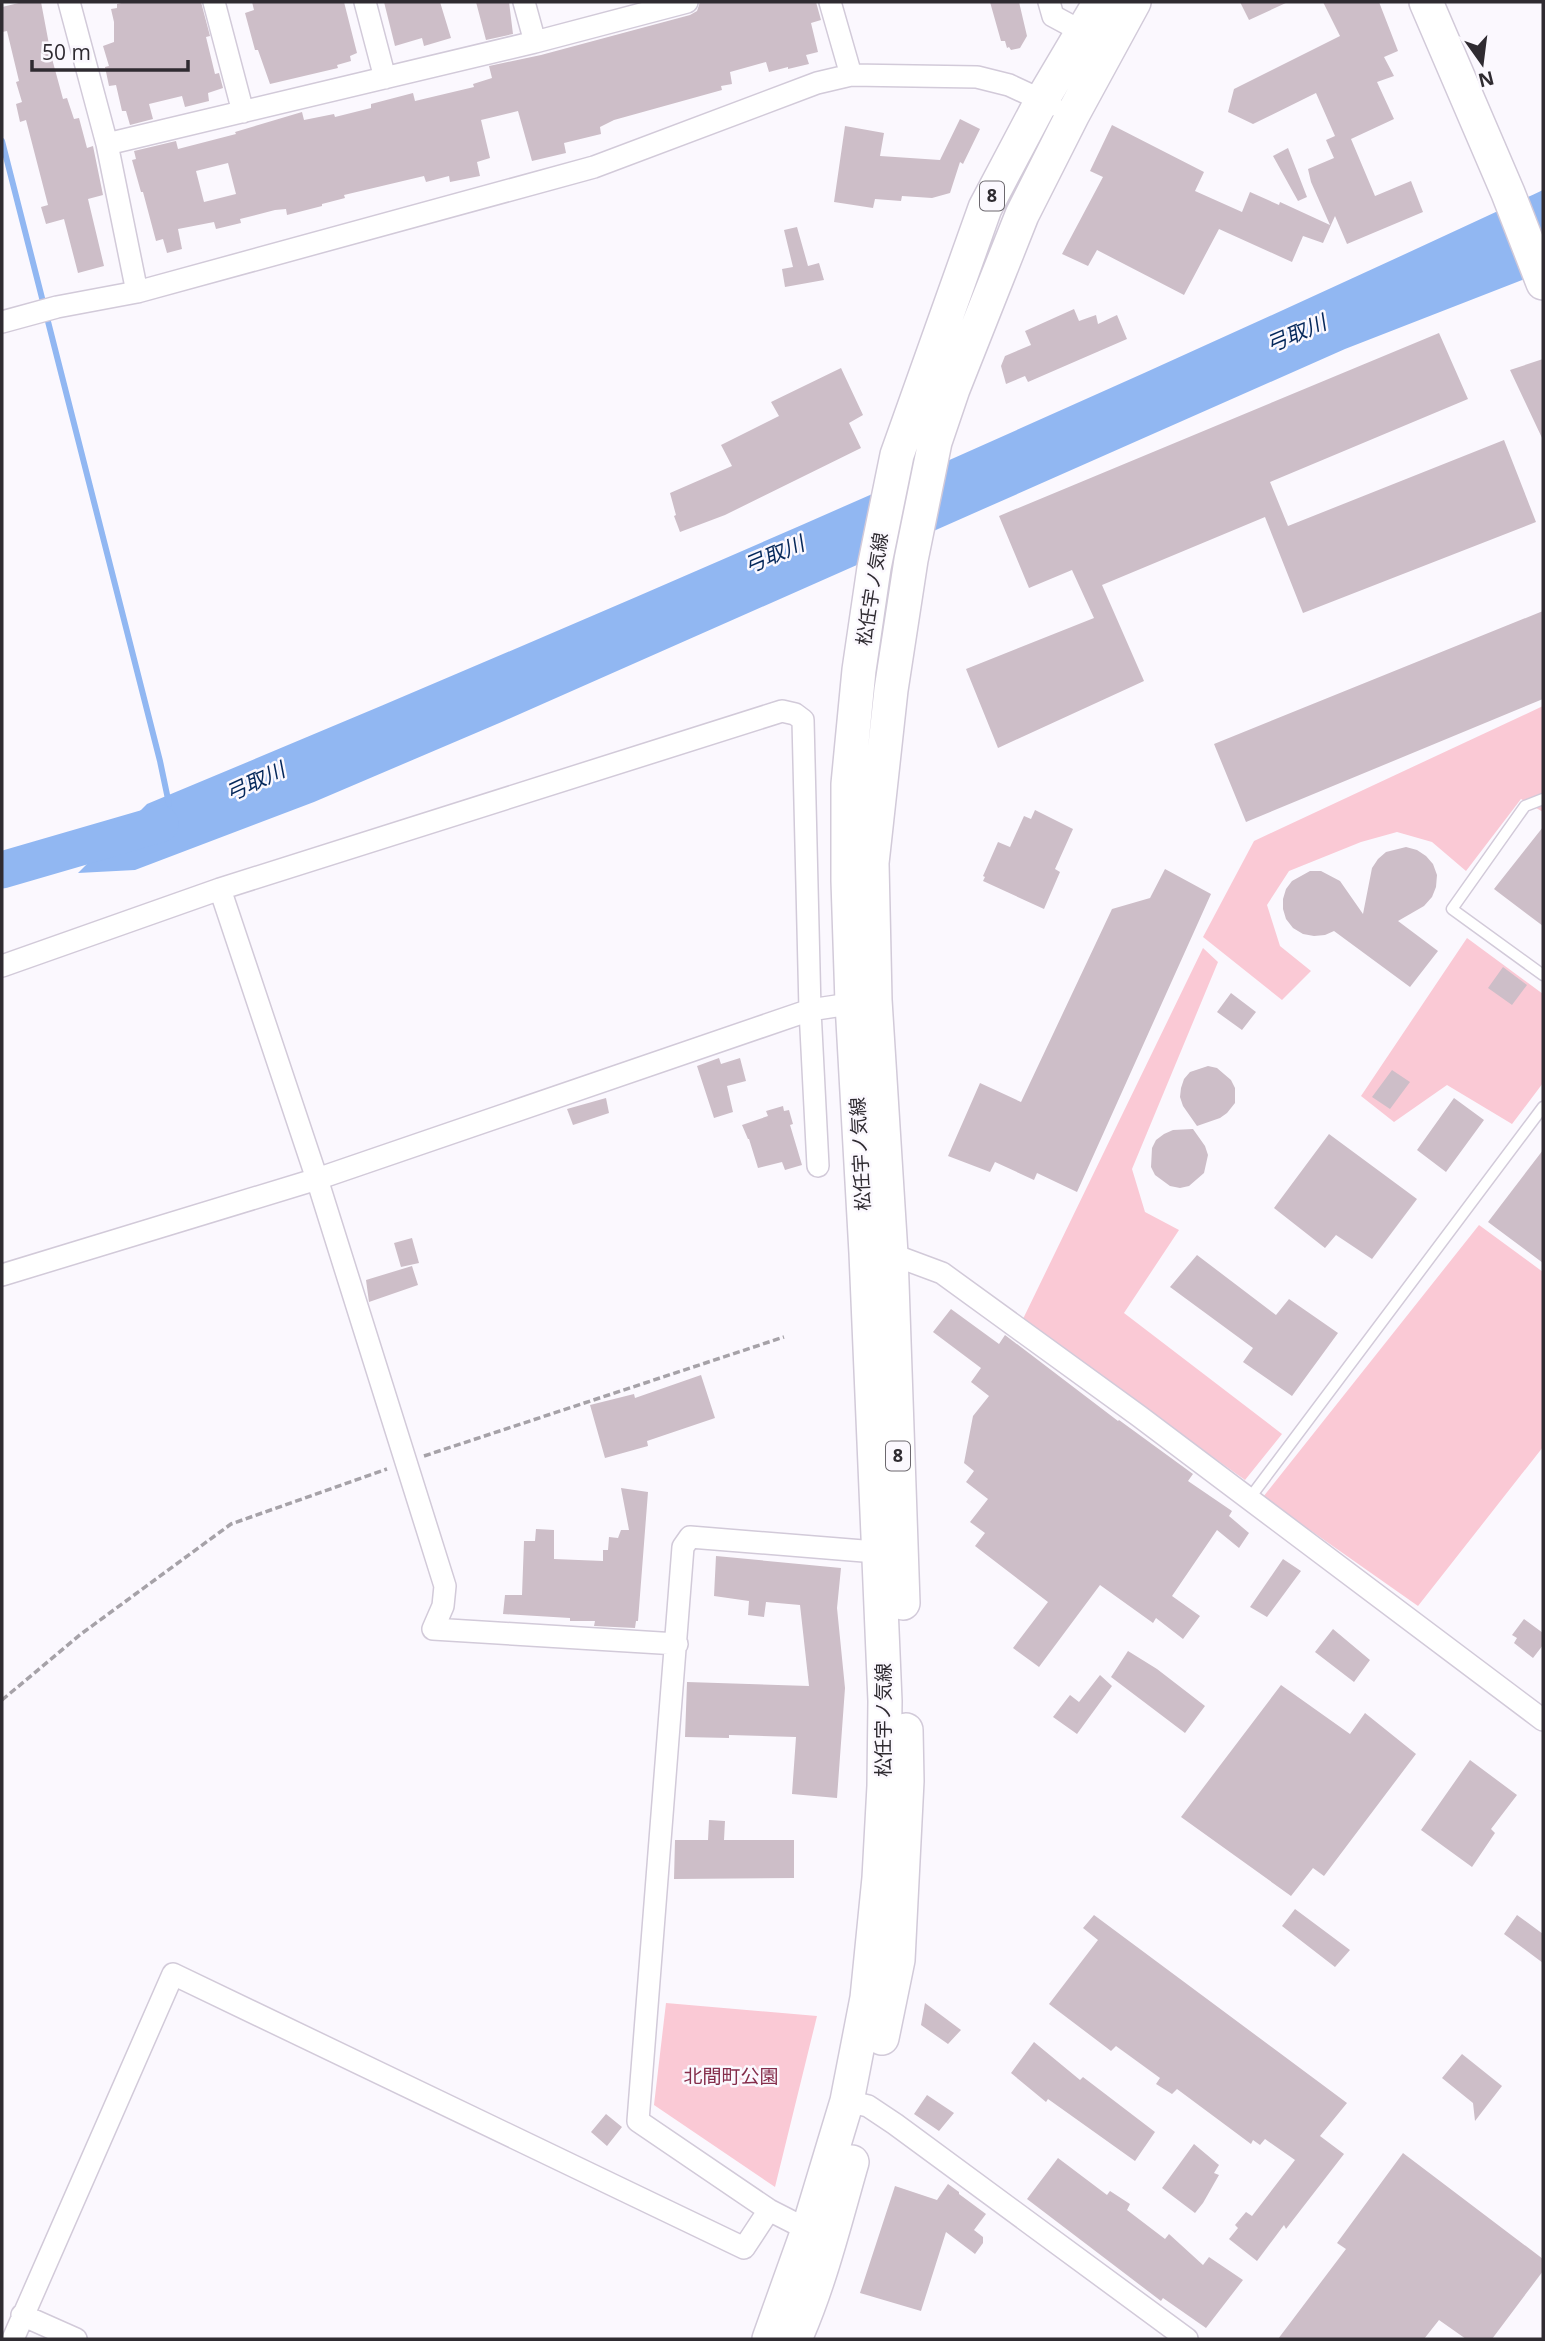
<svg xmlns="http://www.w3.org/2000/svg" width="1545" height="2341" font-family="'Open Sans','Noto Sans JP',sans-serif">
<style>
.green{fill:#fac9d5}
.water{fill:#91b7f2}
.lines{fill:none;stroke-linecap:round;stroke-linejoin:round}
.stream{stroke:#91b7f2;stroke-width:6}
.river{stroke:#91b7f2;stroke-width:37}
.building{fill:#cdbec8;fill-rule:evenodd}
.service-casing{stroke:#d2cad9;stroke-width:13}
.minor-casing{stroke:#d2cad9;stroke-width:24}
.primary-casing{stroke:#d2cad9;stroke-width:36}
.path{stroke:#a6a2a8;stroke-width:3.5;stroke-dasharray:7 3.5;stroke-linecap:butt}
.service{stroke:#fff;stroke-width:10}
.minor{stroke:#fff;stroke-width:21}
.primary{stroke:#fff;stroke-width:33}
.labels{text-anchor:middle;stroke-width:5;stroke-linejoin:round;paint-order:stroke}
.shield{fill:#fbf8fe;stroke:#6c686e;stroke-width:2}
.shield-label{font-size:18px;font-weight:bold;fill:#2f2b31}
.street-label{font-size:19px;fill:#2f2b31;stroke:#fbf8fe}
.park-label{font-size:19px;fill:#852d4b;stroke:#fbf8fe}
.water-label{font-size:21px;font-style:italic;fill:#05285b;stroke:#fbf8fe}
</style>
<rect width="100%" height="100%" fill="#fbf8fe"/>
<!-- green -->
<path class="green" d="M1543,706V812L1521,799L1466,871L1432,842L1397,832L1361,842L1289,871L1267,905L1280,946L1311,971L1282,1000L1203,937L1254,841Z
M1467,938L1543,994V1083L1512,1124L1447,1085L1394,1122L1361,1096Z
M1203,948L1218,962L1132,1169L1145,1212L1179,1230L1124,1313L1282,1434L1245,1480L1022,1321Z
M1479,1225L1543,1272V1447L1418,1606L1263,1497Z
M666,2003L817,2016L775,2187L654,2105Z"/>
<!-- water -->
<path class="water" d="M1543,190V272L1345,349L504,721L314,802L135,870L78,873L147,804C616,609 1083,405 1543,190Z"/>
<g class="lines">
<!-- stream -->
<path class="stream" d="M2,141L160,761L169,804"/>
<!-- river -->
<path class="river" d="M2,870L160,824"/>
</g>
<!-- building -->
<path class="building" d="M23,2H41L51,55L63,99L67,98L74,119L79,118L87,148L93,146L103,195L88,199L104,266L78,273L64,219L46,224L41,207L48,205L26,120L20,122L16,104L22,102L16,82L19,81L7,31L2,32V7Z
M126,2H201L210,36L206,37L215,74L219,73L223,88L208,93L209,101L185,107L182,96L149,104L153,119L130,125L126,111H122L116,85L109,86L105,67L109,66L103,46L114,42V22L111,9L117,8V4Z
M252,2H344L357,53L350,56L351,61L337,65L338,68L270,84L258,50H255L245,13L254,10Z
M384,2H440L451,38L424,46L422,38L395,46Z
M476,2H509L513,34L486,40Z
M700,2H816L821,20L811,23L818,52L806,55L809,64L788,69V67L769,72L766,62L730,72L732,84L721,86L722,90L614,120L600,127L601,134L564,143L566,153L532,161L518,111L481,120L490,158L477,162L480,176L450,182L449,176L426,182L424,176L344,195L345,198L322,204V206L287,215L286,209L275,210L240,219L241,223L216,229L214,222L178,229L182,249L167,253L163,239L156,241L143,192H141L132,160L136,159L134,151L176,141L178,149L236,134L235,132L302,112L304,120L334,114L335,117L371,108V104L413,93L415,101L474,87L473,84L492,78L489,66L541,55L690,15L697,11ZM228,163L236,194L204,202L196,171Z
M990,2H1019L1027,36L1020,48L1011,50L1009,47L1007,48L1005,41H1001Z
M1240,2H1288L1249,20Z
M1323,2H1379L1398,51L1384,57L1394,76L1377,82L1394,119L1351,139L1375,196L1411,181L1423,212L1347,244L1335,216L1323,243L1303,236L1292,262L1219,229L1184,295L1097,250L1088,266L1062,254L1103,177L1090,171L1112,125L1204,172L1195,191L1242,212L1250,192L1279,205L1280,202L1330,225L1311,182L1308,169L1334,158L1326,140L1335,136L1316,93L1253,124L1228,112L1234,89L1340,36Z
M960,119L980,129L963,164L960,162L950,193L932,198L902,196L901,201L875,199L873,208L834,202L845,126L884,133L880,156L940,160Z
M1288,148L1307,197L1298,201L1273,156Z
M797,227L808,266L819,263L824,280L785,287L782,269L793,267L784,230Z
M1074,309L1079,321L1096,315L1098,324L1117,315L1127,339L1028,382L1025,376L1006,384L1001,366L1005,356L1031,345L1025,331Z
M1439,333L1468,399L1270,482L1288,526L1504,440L1536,522L1303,613L1265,517L1102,585L1144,681L998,748L966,669L1094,618L1072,570L1029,588L999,516Z
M1543,359V440L1510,370Z
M841,368L863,415L849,423L861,448L725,515L680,532L674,516L676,515L670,493L732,466L721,445L779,416L771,402Z
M1543,611V699L1246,822L1214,744Z
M1035,810L1073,829L1055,869L1060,872L1044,909L983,881L985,877L983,876L998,842L1010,847L1024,816L1031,819Z
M1543,827V926L1494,889Z
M1406,847L1417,850L1426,856L1433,864L1437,875L1436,887L1432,897L1424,906L1398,921L1438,951L1410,987L1334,931L1325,935L1314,936L1303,934L1293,928L1286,919L1283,909V899L1286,889L1292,881L1310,871H1321L1340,881L1363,914L1372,868L1378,859L1386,852Z
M1165,869L1211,894L1077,1192L1037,1173L1034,1180L995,1162L990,1172L948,1156L980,1083L1021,1102L1112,909L1150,898Z
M1503,967L1527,985L1512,1005L1488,988Z
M1231,993L1256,1012L1242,1030L1217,1012Z
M719,1058L721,1064L740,1058L746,1081L727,1086L733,1112L714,1118L697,1066Z
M1208,1066L1217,1068L1231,1080L1235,1088V1103L1227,1113L1220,1118L1197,1126L1183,1106L1180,1097L1181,1088L1184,1079L1190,1072Z
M1392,1070L1410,1082L1390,1109L1372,1097Z
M606,1098L609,1113L573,1125L567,1109Z
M1454,1098L1484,1120L1446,1172L1417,1150Z
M783,1106L784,1111L789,1110L793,1124L790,1125L802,1165L785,1170L782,1162L758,1168L749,1139H748L742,1125L768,1116L766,1111Z
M1193,1129L1205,1146L1208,1155L1204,1173L1189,1186L1180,1188L1170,1186L1155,1175L1151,1167L1152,1148L1156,1140L1164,1134L1173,1130Z
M1329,1134L1417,1199L1372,1259L1336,1235L1325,1248L1274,1208Z
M1543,1150V1263L1488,1222Z
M412,1238L419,1263L401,1267L394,1243Z
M1197,1255L1276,1315L1289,1299L1338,1333L1292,1396L1243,1362L1253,1348L1170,1287Z
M412,1266L418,1285L369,1302L366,1280Z
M951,1309L999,1344L1005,1335L1118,1421L1119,1420L1193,1474L1188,1481L1232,1511L1229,1516L1249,1533L1239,1548L1217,1530L1172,1596L1200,1616L1183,1639L1156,1618L1153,1623L1100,1585L1039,1667L1013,1648L1048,1602L975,1546L985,1533L970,1522L988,1499L966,1482L974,1471L964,1463L973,1416L989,1396L971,1382L981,1368L933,1332Z
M701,1375L715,1418L647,1441L648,1446L605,1458L590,1405L634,1394L635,1398Z
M621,1488L648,1492L638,1621H636L635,1628L594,1626L595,1621H570V1618L503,1614L505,1595H522L524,1541H535L536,1529L554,1530V1559L603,1561V1550H608L609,1537L618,1538L621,1530H629Z
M716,1556L841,1568L837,1608L845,1688L837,1798L792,1794L796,1737L729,1735V1738L685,1737L687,1682L809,1686L800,1605L766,1602L764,1617L748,1615L749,1601L714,1596Z
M1283,1559L1301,1571L1267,1617L1250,1607Z
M1524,1619L1543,1633V1645L1533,1658L1514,1643L1517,1638L1512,1635Z
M1333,1629L1370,1660L1354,1682L1315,1652Z
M1128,1651L1157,1669L1205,1706L1185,1733L1111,1677Z
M1100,1675L1112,1686L1077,1734L1053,1717L1070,1695L1079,1702Z
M1281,1685L1350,1734L1365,1713L1416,1754L1324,1876L1313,1868L1291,1896L1181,1817Z
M1470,1760L1517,1795L1491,1829L1495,1833L1472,1867L1421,1830Z
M709,1820L725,1821L724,1840H794V1878L674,1879L675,1840H708Z
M1295,1909L1350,1950L1335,1967L1282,1926Z
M1094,1915L1347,2103L1320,2136L1344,2154L1286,2229L1284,2225L1257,2261L1229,2239L1238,2228L1235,2225L1246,2212L1252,2216L1295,2160L1265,2139L1260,2145L1253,2140L1251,2144L1177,2089L1172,2094L1156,2084L1160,2078L1116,2046L1111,2051L1049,2004L1098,1940L1083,1928Z
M1517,1915L1543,1934V1963L1504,1934Z
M925,2003L961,2030L948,2044L921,2025Z
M1034,2042L1080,2080L1083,2077L1155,2132L1135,2161L1048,2099L1046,2102L1011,2073Z
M1462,2054L1502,2086L1475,2121L1473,2103L1442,2078Z
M927,2095L954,2113L939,2131L914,2114Z
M606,2114L622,2127L607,2146L591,2132Z
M1194,2144L1219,2165L1214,2173L1219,2175L1203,2203L1195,2213L1162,2188Z
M1403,2153L1543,2259V2271L1492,2339H1466L1439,2320L1424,2339H1278L1346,2249L1337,2243Z
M1058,2158L1107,2195L1110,2191L1130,2204L1127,2210L1165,2239L1169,2234L1203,2265L1209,2257L1243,2280L1206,2328L1163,2298L1161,2301L1027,2199Z
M948,2184L959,2192V2194L986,2214L974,2230L983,2237V2243L975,2254L946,2232L921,2311L860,2293L895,2186L937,2200Z"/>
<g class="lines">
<!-- service casing -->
<g class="service-casing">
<path id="service" d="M1543,799L1525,806L1452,909L1543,975
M1249,1499L1543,1107"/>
</g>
<!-- minor casing -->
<g class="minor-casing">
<path id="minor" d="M69,2L107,144L137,292
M214,2L243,112
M365,2L385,78
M524,2L535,42
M830,2L851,75
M1049,2L1053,16L1092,37
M107,144L535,42L687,2
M2,322L57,307L137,292L594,167L817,83L851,75L977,77L1009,85L1052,105
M220,889L317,1179L445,1586L443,1606L433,1629L677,1644
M2,966L220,889L782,711L795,714L803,720L810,1010L818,1166
M882,1254H891L942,1273L1139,1416L1543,1720
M2,1275L317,1179L810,1010L863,1002
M847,2101L868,2106L895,2124L1187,2339
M818,2235L769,2210L638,2121L683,1547L690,1537L888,1553
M22,2315L76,2339
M13,2339L173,1974L744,2248L769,2210"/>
</g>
<!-- primary casing -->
<g class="primary-casing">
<path id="primary" d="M1426,2L1508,193L1543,283
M903,1603L891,1254L875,1000L872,863L891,690L911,560L935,442L953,389L1022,215L1073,114L1134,2
M882,2038L898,1960L907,1781L906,1730
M769,2339L808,2230L847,2101L867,1998L879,1878L884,1786L885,1701L866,1253L852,1003L848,881V784L859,670L874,568L897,455L985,208L1042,100L1100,2
M795,2339C820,2283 835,2221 852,2162"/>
</g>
<!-- path -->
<path class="path" d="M424,1456L784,1337
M2,1700L81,1634L231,1524L387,1469"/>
<!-- service -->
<use href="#service" class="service"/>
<!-- minor -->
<use href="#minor" class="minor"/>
<!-- primary -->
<use href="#primary" class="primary"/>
</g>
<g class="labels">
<!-- shield labels -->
<g class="shield">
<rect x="980" y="181.5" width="24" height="29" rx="5"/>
<rect x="886" y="1441.5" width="24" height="29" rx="5"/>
</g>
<g class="shield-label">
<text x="992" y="202">8</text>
<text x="898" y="1462">8</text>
</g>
<!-- street labels -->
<g class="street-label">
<text transform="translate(872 589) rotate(-81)" y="7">松任宇ノ気線</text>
<text transform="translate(860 1154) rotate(-93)" y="7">松任宇ノ気線</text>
<text transform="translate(883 1720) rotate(-90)" y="7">松任宇ノ気線</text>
</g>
<!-- park labels -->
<g class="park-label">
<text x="731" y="2083">北間町公園</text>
</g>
<!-- water labels -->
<g class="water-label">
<text transform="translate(1296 334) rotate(-23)" y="7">弓取川</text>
<text transform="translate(774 555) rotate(-23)" y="7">弓取川</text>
<text transform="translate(255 782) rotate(-25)" y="7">弓取川</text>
</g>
</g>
<!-- border -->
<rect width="1545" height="2341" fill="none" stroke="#2f2b31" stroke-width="7"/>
<!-- north arrow -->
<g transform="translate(1482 63) rotate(166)" stroke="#fbf8fe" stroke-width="5" paint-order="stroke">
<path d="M0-5L12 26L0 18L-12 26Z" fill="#2f2b31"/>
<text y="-10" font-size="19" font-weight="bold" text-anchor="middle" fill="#2f2b31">N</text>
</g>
<!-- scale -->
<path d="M32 60v10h156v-10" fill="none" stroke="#2f2b31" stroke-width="3.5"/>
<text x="42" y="60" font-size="21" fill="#2f2b31" stroke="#fbf8fe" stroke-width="5" paint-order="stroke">50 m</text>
</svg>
